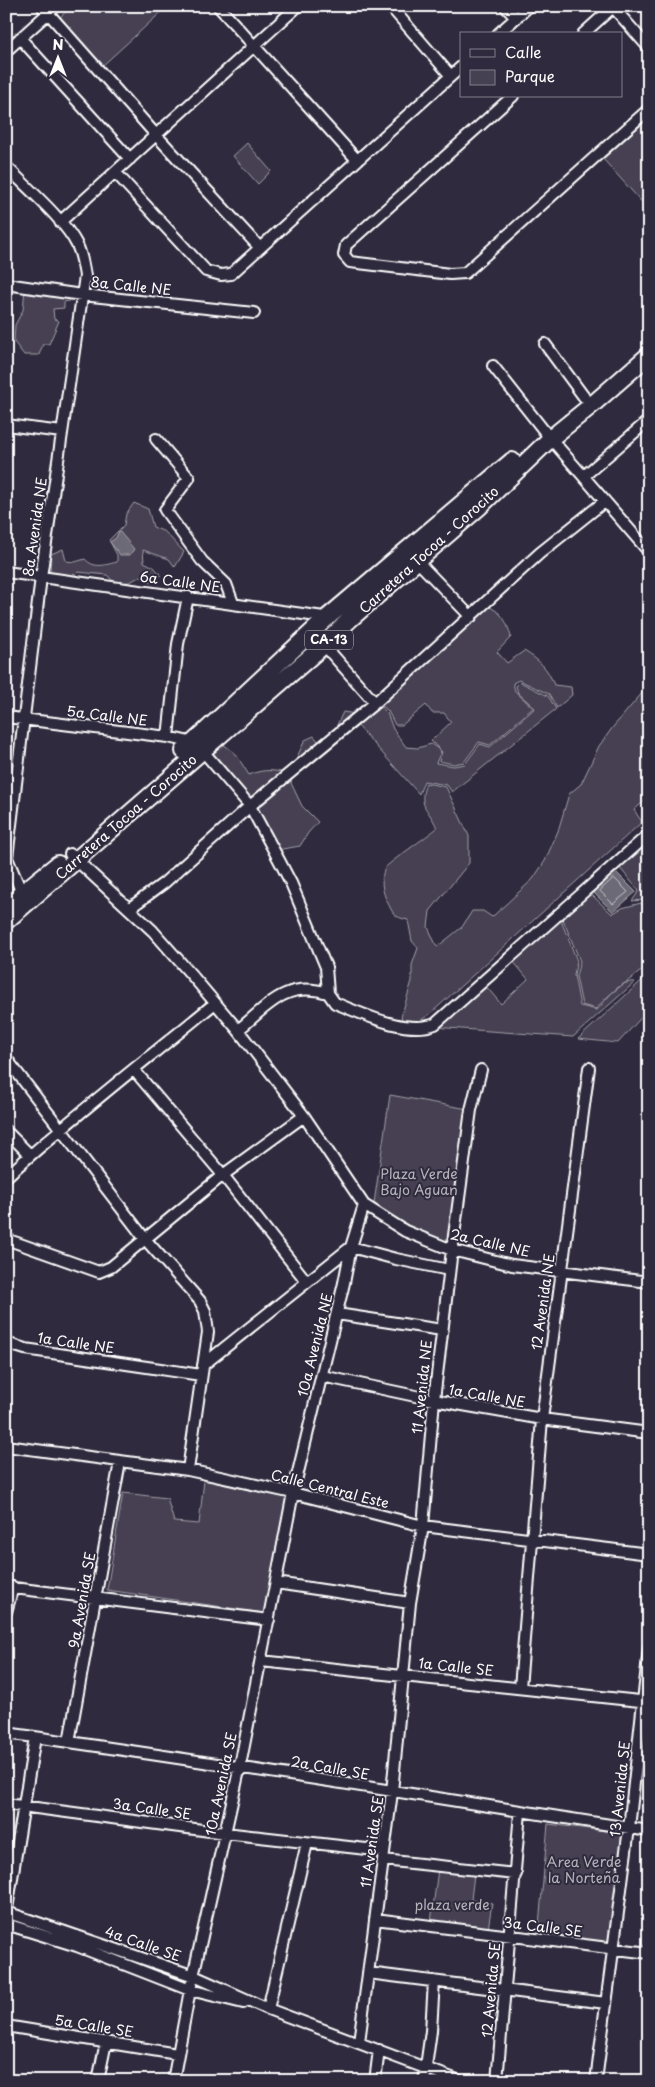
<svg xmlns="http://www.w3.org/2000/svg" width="655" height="2087" font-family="'Playpen Sans',sans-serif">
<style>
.green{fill:#464152;stroke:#a2a0a8}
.water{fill:#6d6a77;stroke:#a7a6ad}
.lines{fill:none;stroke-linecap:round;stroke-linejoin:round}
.shore{stroke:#c5c3c9;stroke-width:1}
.street-casing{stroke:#fff;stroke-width:14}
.primary-casing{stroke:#fff;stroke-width:20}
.street{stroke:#2f2a3d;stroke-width:10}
.primary{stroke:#2f2a3d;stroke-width:16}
.labels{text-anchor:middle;stroke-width:4;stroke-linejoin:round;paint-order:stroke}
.shield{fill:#2f2a3d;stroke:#c1bfc5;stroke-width:1}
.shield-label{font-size:12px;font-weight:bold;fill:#fff}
.street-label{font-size:14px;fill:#fff;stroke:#2f2a3d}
.park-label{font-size:14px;fill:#b5b3ba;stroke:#2f2a3d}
</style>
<rect width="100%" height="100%" fill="#2f2a3d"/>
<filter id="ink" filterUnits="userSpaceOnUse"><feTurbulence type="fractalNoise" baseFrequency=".02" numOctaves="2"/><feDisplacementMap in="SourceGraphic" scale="10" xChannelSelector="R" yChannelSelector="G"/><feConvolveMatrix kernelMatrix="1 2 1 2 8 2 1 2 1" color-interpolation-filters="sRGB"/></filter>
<g filter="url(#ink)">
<!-- green -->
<path class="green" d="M72,6H168L102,66L60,17Z
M649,118V210L603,159Z
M247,143L271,171L258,184L233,156Z
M25,288L68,294L69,301L64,302V308L53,309L54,319L59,321L49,344H43L39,355H24L14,342L15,325L23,310Z
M134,503L148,509L153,527L165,532L184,552L175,567L169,559L143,550L144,562L154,567L161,575L151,582L141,576L130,582L115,583L107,575L78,572L74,576L50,574L51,554L63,549L66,561L75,562L85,559C94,569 105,565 117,562V555L109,540L124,525L126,514Z
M488,606C503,613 507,622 511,637L497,652L507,663L524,651C539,660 548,668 554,685L571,687L572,695L557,708L549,694L519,680L513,683L515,691L533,708L490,745L479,742L464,762L454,764L439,761L442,752L431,741L451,722L444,713H432L426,705L402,725H395L388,711L379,703Z
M520,682L548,696L556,709L452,792L447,785L424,781L419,794L358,726L307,768L297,757L305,740L314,736L322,746L338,734L336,727L343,712L356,714L378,704L387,713L393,729L406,747L418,748L431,744L441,751L436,763L454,766L465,764L480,744L490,747L535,708L518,693L516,686Z
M649,685V797L634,810L642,822L430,1014L417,1023L403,1020L401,1017L412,981V965L418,948L412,941L408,920C394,917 393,914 387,901C382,891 380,879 385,868C388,863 428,836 437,828C429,808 417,808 426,783L446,787L469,836V863L430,911L428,927L437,947L462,927L472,911H483L492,917L533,879L545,861L558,831L569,794L581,784L599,746L613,727Z
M219,741L235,753L249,775C264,768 278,770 293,776L291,783L302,806L318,822L308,833L300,846L277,850L207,749Z
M649,840V905L643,900L632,901L639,891L619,867Z
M585,895H592L612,914L622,908L641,903L649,911V964C630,982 613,988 596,1009L582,1005L576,976L580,961L562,917Z
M560,918L577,961L574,975L580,1006L597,1010C607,999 619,980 635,982L573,1037L434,1027L485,985L501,1004L528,979L512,960Z
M649,974V1009L618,1043L578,1039Z
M390,1095L468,1109L453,1246L389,1216L374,1203Z
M204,1480L288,1498L264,1613L107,1590L123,1493L167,1498L174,1522L199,1524Z
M548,1824L630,1834L616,1948L538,1936Z
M438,1869L474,1874L471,1900L492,1903L488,1929L431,1922Z"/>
<!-- water -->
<path class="water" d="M119,531L134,549L130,555H120L110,542L116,538Z
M614,870L636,892L613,912L592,891Z"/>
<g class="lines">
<!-- shore -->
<path class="shore" d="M614,878L628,892L613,904L600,891Z"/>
<!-- street casing -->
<g class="street-casing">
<path id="street" d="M42,6L156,135L260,248
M218,6L357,160
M390,6L451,76
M505,6L516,18
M613,7L649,48
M498,34L529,6
M583,34L614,6
M20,38L130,159
M6,51L56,6
M513,96L346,245L344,255L350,262L450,274L465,273L649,109
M6,166C27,188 64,219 77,245C82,255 83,265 85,276L41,577L7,858L24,898
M115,172L206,271L221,275L231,274L461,67
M60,222L298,6
M6,284L82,295L254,313
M545,344L584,397
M493,366L545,432L649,552
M6,425L62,432
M156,439L189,478L165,510L202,561L226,584L233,603
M584,476L649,420
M418,562L471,617
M6,572L331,618
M324,645L375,703
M6,717L168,737L194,743L202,750L250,806L279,860L291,883L326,967L328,993L335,1003C363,1014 406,1035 435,1024L649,834
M168,737L178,644L188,597
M70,854L153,931L195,979L238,1030L304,1116L364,1205L405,1231L452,1250L512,1265L649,1282
M130,908L164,883L250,806L375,703L540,553L605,501
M238,1030C268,1006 285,980 328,993
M6,1058L145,1239L200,1301L205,1311L208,1332L188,1470
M134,1070L223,1175L307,1282
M6,1131L30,1155
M6,1177C73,1116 145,1061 215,1003
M6,1239L99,1272L111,1267L223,1175L304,1116
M337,1314L442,1330
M6,1343L25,1349L201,1375
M203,1365L351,1247L396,1259L449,1270
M322,1376L434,1400L542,1419L649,1433
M6,1446L188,1470L293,1493L423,1526L649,1554
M276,1583L410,1603
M6,1587L269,1620
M6,1612L13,1587
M261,1661L649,1702
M520,1688L542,1419L589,1068
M6,1733C221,1763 435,1798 649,1831
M69,1742L120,1462
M6,1804L225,1833L384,1851
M383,1860L516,1874
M6,1912L194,1976L268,2009L460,2081
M6,1915L35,1737
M375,1919L649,1953
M6,1924L77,1946L190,1990L243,2003
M368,1973L606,2003
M268,2009L307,1843
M6,2026L177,2054
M359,2042L392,1792L410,1603L423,1526L434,1400L452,1250L471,1110L481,1070
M98,2081L106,2042
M173,2081L190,1990L240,1766L293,1493L344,1283L351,1247L364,1205
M375,2081L379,2050
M424,2081L431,2031L434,1981
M497,2081L520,1812
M596,2081L629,1828L649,1648"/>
</g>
<!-- primary casing -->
<g class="primary-casing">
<path id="primary" d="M184,751L328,617L512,461
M6,906L58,864
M6,921L324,645L349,620L478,508L551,438L593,404L649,355"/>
</g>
<!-- street -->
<use href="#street" class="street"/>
<!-- primary -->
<use href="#primary" class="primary"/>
</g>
</g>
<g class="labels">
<!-- shield labels -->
<rect class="shield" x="305" y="630.5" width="48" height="19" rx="4"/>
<g class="shield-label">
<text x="329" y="644">CA-13</text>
</g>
<!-- street labels -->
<g class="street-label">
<text transform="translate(131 286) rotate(6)" y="5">8a Calle NE</text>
<text transform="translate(35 527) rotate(-82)" y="5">8a Avenida NE</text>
<text transform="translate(429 550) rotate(-42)" y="5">Carretera Tocoa - Corocito</text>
<text transform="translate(180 582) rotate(8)" y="5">6a Calle NE</text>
<text transform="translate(107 716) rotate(7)" y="5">5a Calle NE</text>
<text transform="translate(126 817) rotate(-41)" y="5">Carretera Tocoa - Corocito</text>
<text transform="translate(490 1243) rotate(13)" y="5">2a Calle NE</text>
<text transform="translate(543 1302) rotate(-82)" y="5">12 Avenida NE</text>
<text transform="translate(76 1343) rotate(8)" y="5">1a Calle NE</text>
<text transform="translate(315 1345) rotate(-76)" y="5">10a Avenida NE</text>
<text transform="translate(422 1387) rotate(-84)" y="5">11 Avenida NE</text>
<text transform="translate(487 1396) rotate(10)" y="5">1a Calle NE</text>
<text transform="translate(330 1489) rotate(14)" y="5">Calle Central Este</text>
<text transform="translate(82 1600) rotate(-80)" y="5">9a Avenida SE</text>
<text transform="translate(456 1667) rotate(6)" y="5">1a Calle SE</text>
<text transform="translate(330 1768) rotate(10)" y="5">2a Calle SE</text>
<text transform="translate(221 1784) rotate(-78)" y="5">10a Avenida SE</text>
<text transform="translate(620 1789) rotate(-84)" y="5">13 Avenida SE</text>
<text transform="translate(152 1809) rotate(8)" y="5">3a Calle SE</text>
<text transform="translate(372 1842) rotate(-82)" y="5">11 Avenida SE</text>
<text transform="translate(543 1927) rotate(7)" y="5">3a Calle SE</text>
<text transform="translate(143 1944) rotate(19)" y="5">4a Calle SE</text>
<text transform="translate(491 1990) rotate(-85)" y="5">12 Avenida SE</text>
<text transform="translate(94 2026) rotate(9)" y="5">5a Calle SE</text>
</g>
<!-- park labels -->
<g class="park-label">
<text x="419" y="1179">Plaza Verde<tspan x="419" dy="16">Bajo Aguan</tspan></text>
<text x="584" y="1867">Area Verde<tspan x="584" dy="16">la Norteña</tspan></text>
<text x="452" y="1910">plaza verde</text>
</g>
</g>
<!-- margin -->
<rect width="655" height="2087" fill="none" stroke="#2f2a3d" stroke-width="25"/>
<rect x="12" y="12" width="630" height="2062" fill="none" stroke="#fff" stroke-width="2" filter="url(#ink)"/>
<!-- legend -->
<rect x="460" y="32" width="162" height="65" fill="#2f2a3d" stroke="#827f8b"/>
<rect x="470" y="49" width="25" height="8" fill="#2f2a3d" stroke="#827f8b"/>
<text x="505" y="58" font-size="15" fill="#ffffff">Calle</text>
<rect x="470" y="70" width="25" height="15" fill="#464152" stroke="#827f8b"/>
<text x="505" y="82" font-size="15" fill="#ffffff">Parque</text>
<!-- north arrow -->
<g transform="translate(58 58)" stroke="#2f2a3d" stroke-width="4" paint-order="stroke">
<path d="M0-4L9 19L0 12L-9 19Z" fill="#ffffff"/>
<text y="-8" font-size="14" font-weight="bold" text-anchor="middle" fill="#ffffff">N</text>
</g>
</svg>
